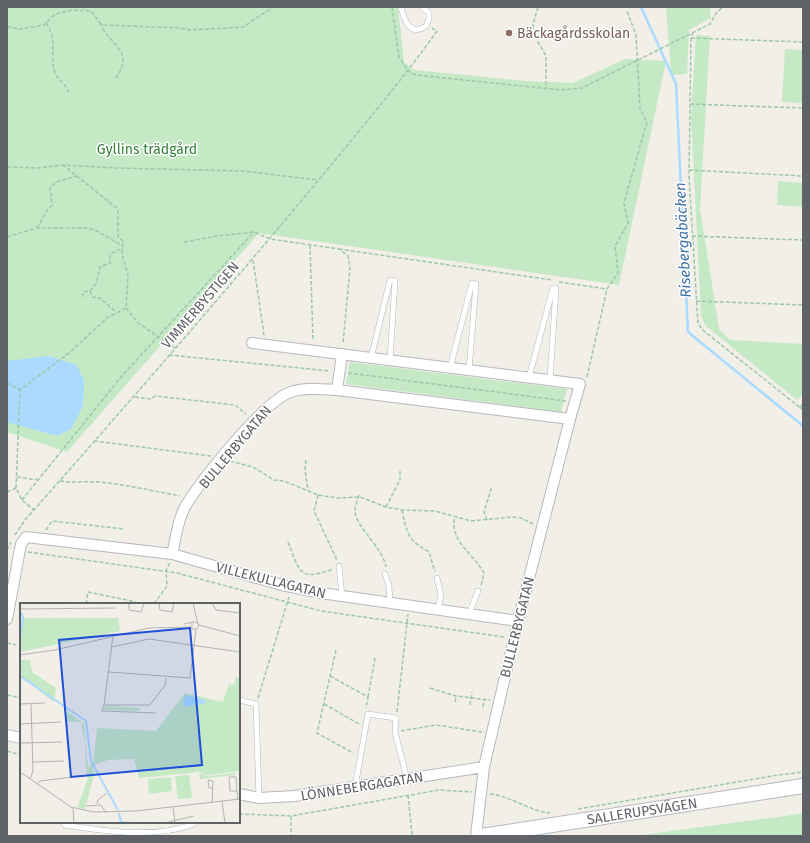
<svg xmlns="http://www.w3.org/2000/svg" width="810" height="843" font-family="'Fira Sans',sans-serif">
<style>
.green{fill:#c5e8c5}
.water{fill:#aadaff}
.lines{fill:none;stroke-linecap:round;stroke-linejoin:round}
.stream{stroke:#aadaff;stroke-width:2.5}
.lane-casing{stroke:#b5b8bc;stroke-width:6}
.street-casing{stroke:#b5b8bc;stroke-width:12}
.secondary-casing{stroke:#b6babf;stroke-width:16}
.path{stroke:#9cc7a9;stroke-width:1.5;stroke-dasharray:4 2;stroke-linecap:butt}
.lane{stroke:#fff;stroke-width:5}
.street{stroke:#fff;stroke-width:10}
.secondary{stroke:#fff;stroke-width:14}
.education-dot{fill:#8d6e63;stroke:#fff;stroke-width:1.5}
.labels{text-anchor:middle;stroke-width:3;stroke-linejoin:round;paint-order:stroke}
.education-label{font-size:14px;fill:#785e54;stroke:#fff;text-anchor:start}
.park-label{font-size:14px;fill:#348238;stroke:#fff}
.street-label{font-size:14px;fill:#5f6368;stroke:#fff}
.water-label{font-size:15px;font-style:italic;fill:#4174aa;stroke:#fff}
.inset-river{fill:none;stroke:#aadaff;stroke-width:2}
.inset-road{fill:none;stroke:#b3b3b1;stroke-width:1}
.view{fill:#1d4ed8;fill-opacity:0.15;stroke:#1d4ed8;stroke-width:2}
.inset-edge{fill:none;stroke:#5f6368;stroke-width:2}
</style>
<rect width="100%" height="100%" fill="#f1efe8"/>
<!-- green -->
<path class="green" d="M7,7H398L404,62L414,70L526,81L573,83L625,59L666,61L619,285L259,233L67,452L7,432Z
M666,7H710L711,18L689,30L687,74L671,75Z
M696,35L710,36L700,208L719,329L730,340L803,344V394L797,400L706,326L701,316L691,116Z
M785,49L803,50V103L782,102Z
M778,181L803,183V207L777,205Z
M350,362L567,389L561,412L346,384Z
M803,813V836H634L799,814Z"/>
<!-- water -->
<path class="water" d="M49,356L77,365L84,381L83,406L71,429L57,436L7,422V361Z"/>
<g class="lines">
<!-- stream -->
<path class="stream" d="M641,7L676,84L688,332L803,426"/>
<!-- lane casing -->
<g class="lane-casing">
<path id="lane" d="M401,7C404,20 410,37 426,26L429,19V13L422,7
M371,358L390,280L395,281L390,360
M450,368L472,283L476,284L469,370
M529,377L553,288H556L550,380
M339,566L342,596
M385,574L389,586L390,603
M437,578L441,595L438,610
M469,614L478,591
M239,700L256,704L259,798
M355,787L368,714L396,718L395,732L407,779
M63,822L65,825C105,831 155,839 194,824L195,822"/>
</g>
<!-- street casing -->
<g class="street-casing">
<path id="street" d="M252,343L580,384L570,419
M337,390L342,354
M172,554C176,539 177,521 185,507C201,480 259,408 286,394C300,387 321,389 337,390L570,419L518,621L484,767L476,836
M7,619L21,544L26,537L172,554L282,585L321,593L518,621
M7,735L21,738
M239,794L259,798L295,796L484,767"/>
</g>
<!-- secondary casing -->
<g class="secondary-casing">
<g id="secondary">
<path id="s1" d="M482,836L803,786"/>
</g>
</g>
<!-- path -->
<path class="path" d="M320,7H346
M392,7L399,57L408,71L416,75L561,90L582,88L710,24L717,12L723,7
M538,7L533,24L534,35L546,56V89
M46,23C59,42 48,59 56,75C60,81 66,85 69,92
M100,23C110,47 135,49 116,78
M7,27L21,29L44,25L53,16L59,13L72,10L91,11L100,23L104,25L180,28L190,30L243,27L273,7
M693,32L691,38L689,176L698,324L704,331L803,410
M691,38L803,42
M690,104L803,108
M7,167L39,168L63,165L116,168L243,171L318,180
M689,170L803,176
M37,228L46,212L52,205L50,187L57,182L76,176
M692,236L803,240
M7,237L37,228H88L97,231L123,246
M184,242L217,236L254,232L270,239L339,249L348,256L350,268L343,344
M310,245L313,341
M339,249L552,280
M253,260L264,335
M559,282L607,289
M90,291L92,297L100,298L116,312
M83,297V292L90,291L96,284L100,267L110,263V254L123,248
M696,301L803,305
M126,308L138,323L175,348
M169,355L330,371
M348,373L566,401
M587,377L607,289L618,273L615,246L628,223L624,203L647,122L640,109L636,35L627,11
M7,383L20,390
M135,397L151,399L155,396L235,405L246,414
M800,408L803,403
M94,441L211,456
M306,460L305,470L308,490
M230,461L253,467L274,480L284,481L318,495L337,498L360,497L386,507L402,510L435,511L471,521L512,517L521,518L533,524
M17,477L38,480
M60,481C73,483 86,481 100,482C127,485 154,491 180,496
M16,488L20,390L69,353L107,318L126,308L128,275L122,254L123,241L118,237V209L63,165
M7,492L16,488L22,500L34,510
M318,495L314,511L337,560
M359,495C358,500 355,505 355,510C354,526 383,547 386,567
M22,500L121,377L254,232
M386,507L400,480V471
M402,510C407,534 408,540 429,552L435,572
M454,519C452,544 473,553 484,573L481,586
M487,520L484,512L492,486
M46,530L52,521L124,529
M15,535L25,520C124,408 222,296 317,182C358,132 400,83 437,31L432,28
M288,542C300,571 298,582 333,569
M7,550L11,542
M28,552L177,573L321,611L504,637
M86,604L88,592L136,602
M154,604L167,586L166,571L170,562
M7,643L16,645
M336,650L317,733L353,753
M239,656V661
M330,676L368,697L366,708
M430,688L456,696L490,700
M7,695L21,698
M368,697L375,658
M258,698L289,597
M455,702L456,696
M324,704L359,724
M470,705L472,692
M483,707L484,700
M397,712L408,614
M401,731L436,725L482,732
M7,751L21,755
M490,794C511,796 529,811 550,813
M408,795L412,835
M578,809L778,775L803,772
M239,814L291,816L439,790L472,792
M291,816V836"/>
<!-- lane -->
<use href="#lane" class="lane"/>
<!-- street -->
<use href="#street" class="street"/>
<!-- secondary -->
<use href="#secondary" class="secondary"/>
</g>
<!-- markers -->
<circle class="education-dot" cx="509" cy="33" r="4"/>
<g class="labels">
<!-- education labels -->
<g class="education-label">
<text x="517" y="38">Bäckagårdsskolan</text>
</g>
<!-- park labels -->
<g class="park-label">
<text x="147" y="154">Gyllins trädgård</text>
</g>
<!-- street labels -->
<g class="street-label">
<text transform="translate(200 305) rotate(-49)" y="5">VIMMERBYSTIGEN</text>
<text transform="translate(235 447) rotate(-50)" y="5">BULLERBYGATAN</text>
<text transform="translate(271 580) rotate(14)" y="5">VILLEKULLAGATAN</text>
<text transform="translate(517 627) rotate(-76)" y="5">BULLERBYGATAN</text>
<text transform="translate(362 786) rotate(-9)" y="5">LÖNNEBERGAGATAN</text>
<text dy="5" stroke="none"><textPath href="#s1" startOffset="162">SALLERUPSVÄGEN</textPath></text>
</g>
<!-- water labels -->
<g class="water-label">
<text transform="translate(683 240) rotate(-93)" y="5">Risebergabäcken</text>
</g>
</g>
<!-- overview -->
<g transform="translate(20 603)">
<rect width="220" height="220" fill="#f1efe8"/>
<path d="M0,15H98L100,28L0,49ZM0,57H10L12,69L36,85L34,99L0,73ZM216,74L220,75V168L188,172L179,169L119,175L114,156L88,157L73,162L77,125L136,128L165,90L203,99L209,81L214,82ZM85,103L120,105V108L84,107ZM47,108L64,121L68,166H66L65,138L61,119L45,118ZM72,159L74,172L65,206L54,203H58L68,175L66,169ZM179,170L188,173L215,170V172L180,176ZM169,172L172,195L158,196L155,173ZM151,174L152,188L129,191L128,176Z" fill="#c5e8c5"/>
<path d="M166,92L185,97L186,100L164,104L163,97Z" fill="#aadaff"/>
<path class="inset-river" d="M0,8L3,14L0,36M0,73L66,118L71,158L98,207M99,210L101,219L110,220"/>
<path class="inset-road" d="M109,0V7L121,9L124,0M139,0L140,7L152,9L154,0M173,0L178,21M192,0L196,7L220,10M0,6L95,5M164,21L173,19H176L179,22L177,26H172V20M179,22L220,33M93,33L84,102H130L145,82L146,75M92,44L129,36L220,49M0,52L35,47L129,25L171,24M89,69L170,75L176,27M0,101L25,100M84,102L82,108L136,110M0,121L41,119M0,140L42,139M13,159L44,158M0,169L51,204L73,209L116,208L220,196M10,176L13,168L11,101M17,181L20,178L53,174M217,188H210L209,174H216L217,188L218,197M202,198L205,220M192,200L193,178L188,177L189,185H193M77,201L78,197L87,190M66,203L81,202L86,210M153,204L155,220M53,205L54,220M144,220L174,213"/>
<path class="view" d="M170,25L182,162L51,174L39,37Z"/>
<rect width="220" height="220" class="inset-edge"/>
</g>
<!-- border -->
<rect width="810" height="843" fill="none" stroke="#5f6368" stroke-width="16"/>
</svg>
